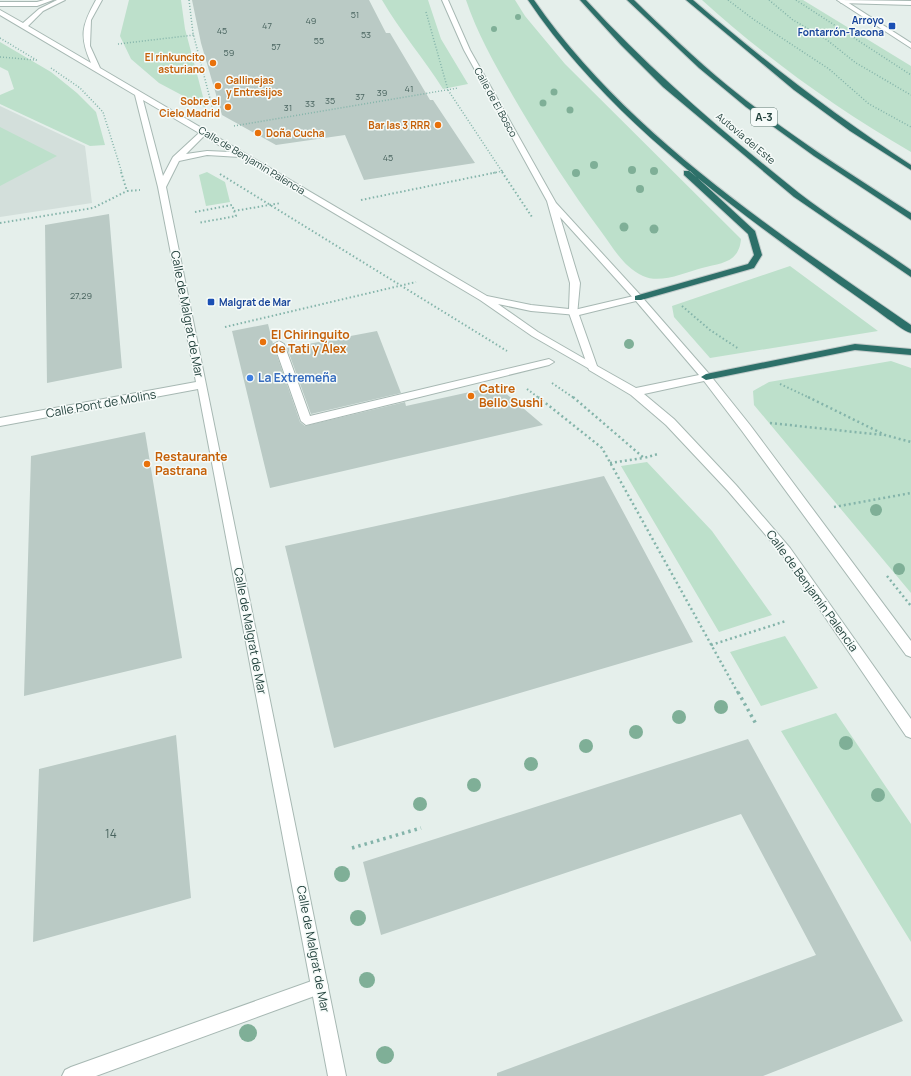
<svg xmlns="http://www.w3.org/2000/svg" width="911" height="1076" font-family="Manrope,sans-serif">
<style>
.built{fill:#d3dfdb}
.green{fill:#bde0cb}
.building{fill:#bacac5}
.lines{fill:none;stroke-linecap:round;stroke-linejoin:round}
.service-casing{stroke:#a7b8b3;stroke-width:2}
.pedestrian-casing{stroke:#a7b8b3;stroke-width:2}
.minor-casing{stroke:#a7b8b3;stroke-width:2}
.tertiary-casing{stroke:#a7b8b3;stroke-width:2}
.motorway-casing{stroke:#c1cac9;stroke-width:2}
.path-far3{stroke:#84b4aa;stroke-width:1.5;stroke-dasharray:1 2;stroke-linecap:butt}
.path-far2{stroke:#84b4aa;stroke-width:2;stroke-dasharray:1.5 2.5;stroke-linecap:butt}
.path-far1{stroke:#84b4aa;stroke-width:2.5;stroke-dasharray:2 3;stroke-linecap:butt}
.path{stroke:#84b4aa;stroke-width:3.5;stroke-dasharray:2.5 4;stroke-linecap:butt}
.service{fill:#fff;fill-rule:evenodd}
.pedestrian{fill:#fff;fill-rule:evenodd}
.minor{fill:#fff;fill-rule:evenodd}
.tertiary{fill:#fff;fill-rule:evenodd}
.motorway{fill:#2d7069;fill-rule:evenodd}
.tree{fill:#7faf97}
.transit-dot{fill:#1a4fb4;stroke:#f6fbf9;stroke-width:1.5}
.food-dot{fill:#e8710a;stroke:#f6fbf9;stroke-width:1.5}
.shop-dot{fill:#3f7fe0;stroke:#f6fbf9;stroke-width:1.5}
.labels{text-anchor:middle;stroke-width:3;stroke-linejoin:round;paint-order:stroke}
.far-number-label{font-size:9px;fill:#49645f}
.far-transit-label{font-size:10px;font-weight:bold;fill:#164399;stroke:#f6fbf9;text-anchor:end}
.far-food-label{font-size:10px;font-weight:bold;fill:#c56008;stroke:#f6fbf9;text-anchor:end}
.far-street-label{font-size:10px;fill:#23423d;stroke:#f6fbf9}
.shield{fill:#f6fbf9;stroke:#627a75;stroke-width:1}
.shield-label{font-size:11px;font-weight:bold;fill:#23423d}
.street-label{font-size:12px;fill:#23423d;stroke:#f6fbf9}
.food-label{font-size:12px;font-weight:bold;fill:#c56008;stroke:#f6fbf9;text-anchor:start}
.shop-label{font-size:12px;font-weight:bold;fill:#366cbe;stroke:#f6fbf9;text-anchor:start}
.near-number-label{font-size:12px;fill:#49645f}
</style>
<rect width="100%" height="100%" fill="#e5efeb"/>
<!-- built -->
<path class="built" d="M0,106L85,146L92,203L0,217Z"/>
<!-- green -->
<path class="green" d="M129,0H181L185,29L206,108L159,83L131,59L120,36Z
M382,0H428L441,39L468,84L443,89C424,59 400,31 382,0Z
M466,0H515L525,16L565,64L741,239C739,263 721,263 702,268C684,273 660,284 643,276C623,267 612,246 600,230C571,191 545,150 520,108C500,73 479,39 466,0Z
M702,0H803L911,66V152C837,109 766,58 702,0Z
M0,42L51,72L77,93L96,112L105,145L90,146L0,104V95L14,89L8,71L0,67Z
M0,127L57,156L0,186Z
M207,172L225,182L230,202L206,206L199,175Z
M790,266L878,331L710,358L674,317L672,306Z
M891,361L911,368V593L754,405L753,391L769,382Z
M647,462L712,531L772,615L719,632L621,466Z
M785,636L818,688L761,706L730,652Z
M836,713L911,824V942L781,731Z"/>
<!-- building -->
<path class="building" d="M192,0H369L386,33H390L430,100H433L475,163L364,180L345,135L276,145L222,115L201,43Z
M109,214L122,368L47,383L45,225Z
M268,324L273,344L300,422L305,426L405,402L406,406L497,386L543,425L270,488L232,331Z
M377,331L401,393L311,414L287,348Z
M145,432L182,658L24,696L31,456Z
M604,476L693,642L334,748L285,546Z
M176,735L191,898L33,942L39,769Z
M748,739L903,1021L763,1076H497V1073L816,955L741,814L381,935L363,862Z"/>
<g class="lines">
<!-- service casing -->
<g class="service-casing">
<path id="service" d="M839,0L911,1V5L841,3Z
M320,978L326,980L328,986L326,992L320,994L96,1076H62L65,1070L71,1067Z"/>
</g>
<!-- pedestrian casing -->
<g class="pedestrian-casing">
<path id="pedestrian" d="M279,341L284,344L310,416L549,359L554,362L549,365L306,425L301,421L274,344Z"/>
</g>
<!-- minor casing -->
<g class="minor-casing">
<path id="minor" d="M44,0H53L37,6H0V2H37Z
M57,0H65L43,11L28,26L91,63C79,36 82,25 96,0H102L91,20L90,46L100,68L487,296L531,305L569,309L570,283L547,201L464,50L442,0H448L470,50L556,203L643,298L641,300H635L560,217L580,283L577,315L531,311L498,304L538,332L597,366L598,368L593,371L532,336L480,300L240,157L207,155L179,161L166,187L346,1076H328L198,389L0,426V418L196,382L158,187L135,95L0,15V10L23,23L39,9ZM143,100L199,133L173,157L163,176ZM204,136L230,152L207,151L186,154Z"/>
</g>
<!-- tertiary casing -->
<g class="tertiary-casing">
<path id="tertiary" d="M837,0H844L911,43V48Z
M638,295L641,296L710,375L750,425L911,641V657L906,655L742,431L704,381L644,394L674,419L736,485L790,548L911,719V738L906,736L782,554L728,491L666,425L631,395L589,370L569,313L574,310ZM636,301L699,375L636,388L597,366L579,315Z"/>
</g>
<!-- motorway casing -->
<g class="motorway-casing">
<path id="motorway" d="M528,0H534C627,135 778,233 911,325V333C903,331 895,323 888,319C872,307 855,295 839,284C725,202 607,117 528,0Z
M580,0H586C651,71 724,133 799,193C834,220 874,244 911,270V277L794,197L663,87L621,45Z
M627,0H634C664,29 695,59 728,86C786,133 849,173 911,213V220L814,156L746,107L699,68Z
M686,0H693C762,59 834,115 911,165V170L850,131L794,90Z
M684,171H690L755,231L762,255L754,268L641,300H635V296L748,264L754,255L748,234L684,175Z
M855,344L911,349V355L855,350L706,380L701,377L706,374Z"/>
</g>
<!-- path-far3 -->
<path class="path-far3" d="M189,0L193,33L214,114
M728,0L753,19L829,69L869,104L911,127
M769,0L793,20L827,40L856,63L911,95
M796,0L911,75
M426,12L448,90L503,173
M0,38L38,61
M118,44L194,35
M0,57L35,60
M51,68L80,88L103,112L122,173
M234,126L458,88
M493,173L503,171"/>
<!-- path-far2 -->
<path class="path-far2" d="M121,172L127,191L140,190
M502,172L532,217
M220,174L507,351
M361,200L498,172
M234,211L281,203
M195,212L232,205L236,216L198,223
M0,223L93,208L127,191
M682,306L710,330L739,349
M225,327L416,282
M552,383L574,398
M780,384L810,398
M527,389L539,398"/>
<!-- path-far1 -->
<path class="path-far1" d="M538,397L602,448L738,693
M573,397L644,458L658,454
M808,397L885,435L911,442
M770,423L883,435
M610,463L643,458
M834,507L911,493
M887,576L911,606
M711,645L786,621"/>
<!-- path -->
<path class="path" d="M738,692L756,724
M352,848L421,828"/>
<!-- service -->
<use href="#service" class="service"/>
<!-- pedestrian -->
<use href="#pedestrian" class="pedestrian"/>
<!-- minor -->
<use href="#minor" class="minor"/>
<!-- tertiary -->
<use href="#tertiary" class="tertiary"/>
<!-- motorway -->
<use href="#motorway" class="motorway"/>
</g>
<!-- trees -->
<g class="tree">
<circle cx="518" cy="17" r="3"/>
<circle cx="494" cy="29" r="3"/>
<circle cx="554" cy="92" r="3.5"/>
<circle cx="543" cy="103" r="3.5"/>
<circle cx="570" cy="110" r="3.5"/>
<circle cx="594" cy="165" r="4"/>
<circle cx="632" cy="170" r="4"/>
<circle cx="654" cy="171" r="4"/>
<circle cx="576" cy="173" r="4"/>
<circle cx="640" cy="189" r="4"/>
<circle cx="624" cy="227" r="4.5"/>
<circle cx="654" cy="229" r="4.5"/>
<circle cx="629" cy="344" r="5"/>
<circle cx="876" cy="510" r="6"/>
<circle cx="899" cy="569" r="6"/>
<circle cx="721" cy="707" r="7"/>
<circle cx="679" cy="717" r="7"/>
<circle cx="636" cy="732" r="7"/>
<circle cx="846" cy="743" r="7"/>
<circle cx="586" cy="746" r="7"/>
<circle cx="531" cy="764" r="7"/>
<circle cx="474" cy="785" r="7"/>
<circle cx="878" cy="795" r="7"/>
<circle cx="420" cy="804" r="7"/>
<circle cx="342" cy="874" r="8"/>
<circle cx="358" cy="918" r="8"/>
<circle cx="367" cy="980" r="8"/>
<circle cx="248" cy="1033" r="9"/>
<circle cx="385" cy="1055" r="9"/>
</g>
<!-- markers -->
<g class="transit-dot">
<rect x="888" y="22" width="8" height="8" rx="2"/>
<rect x="207" y="298" width="8" height="8" rx="2"/>
</g>
<g class="food-dot">
<circle cx="213" cy="63" r="4"/>
<circle cx="218" cy="86" r="4"/>
<circle cx="228" cy="107" r="4"/>
<circle cx="438" cy="125" r="4"/>
<circle cx="258" cy="133" r="4"/>
<circle cx="263" cy="342" r="4"/>
<circle cx="471" cy="396" r="4"/>
<circle cx="147" cy="464" r="4"/>
</g>
<circle class="shop-dot" cx="250" cy="378" r="4"/>
<g class="labels">
<!-- far-number labels -->
<g class="far-number-label">
<text x="355" y="18">51</text>
<text x="311" y="24">49</text>
<text x="267" y="29">47</text>
<text x="222" y="34">45</text>
<text x="366" y="38">53</text>
<text x="319" y="44">55</text>
<text x="276" y="50">57</text>
<text x="229" y="56">59</text>
<text x="409" y="92">41</text>
<text x="382" y="96">39</text>
<text x="360" y="100">37</text>
<text x="330" y="104">35</text>
<text x="310" y="107">33</text>
<text x="288" y="111">31</text>
<text x="388" y="161">45</text>
<text x="81" y="299">27,29</text>
</g>
<!-- far-transit labels -->
<g class="far-transit-label">
<text x="884" y="24">Arroyo<tspan x="884" dy="12">Fontarrón-Tacona</tspan></text>
<text x="219" y="306" text-anchor="start">Malgrat de Mar</text>
</g>
<!-- far-food labels -->
<g class="far-food-label">
<text x="205" y="61">El rinkuncito<tspan x="205" dy="12">asturiano</tspan></text>
<text x="226" y="84" text-anchor="start">Gallinejas<tspan x="226" dy="12">y Entresijos</tspan></text>
<text x="220" y="105">Sobre el<tspan x="220" dy="12">Cielo Madrid</tspan></text>
<text x="430" y="129">Bar las 3 RRR</text>
<text x="266" y="137" text-anchor="start">Doña Cucha</text>
</g>
<!-- far-street labels -->
<g class="far-street-label">
<text transform="translate(496 102) rotate(61)" y="4">Calle de El Bosco</text>
<text transform="translate(746 138) rotate(40)" y="4">Autovía del Este</text>
<text transform="translate(252 160) rotate(31)" y="4">Calle de Benjamín Palencia</text>
</g>
<!-- shield labels -->
<rect class="shield" x="751" y="108" width="26" height="18" rx="3"/>
<g class="shield-label">
<text x="764" y="121">A-3</text>
</g>
<!-- street labels -->
<g class="street-label">
<text transform="translate(187 314) rotate(79)" y="4">Calle de Malgrat de Mar</text>
<text transform="translate(101 404) rotate(-10)" y="4">Calle Pont de Molins</text>
<text transform="translate(812 591) rotate(54)" y="4">Calle de Benjamín Palencia</text>
<text transform="translate(250 631) rotate(79)" y="4">Calle de Malgrat de Mar</text>
<text transform="translate(313 949) rotate(79)" y="4">Calle de Malgrat de Mar</text>
</g>
<!-- food labels -->
<g class="food-label">
<text x="271" y="339">El Chiringuito<tspan x="271" dy="14">de Tati y Álex</tspan></text>
<text x="479" y="393">Catire<tspan x="479" dy="14">Bello Sushi</tspan></text>
<text x="155" y="461">Restaurante<tspan x="155" dy="14">Pastrana</tspan></text>
</g>
<!-- shop labels -->
<g class="shop-label">
<text x="258" y="382">La Extremeña</text>
</g>
<!-- near-number labels -->
<g class="near-number-label">
<text x="111" y="838">14</text>
</g>
</g>
</svg>
